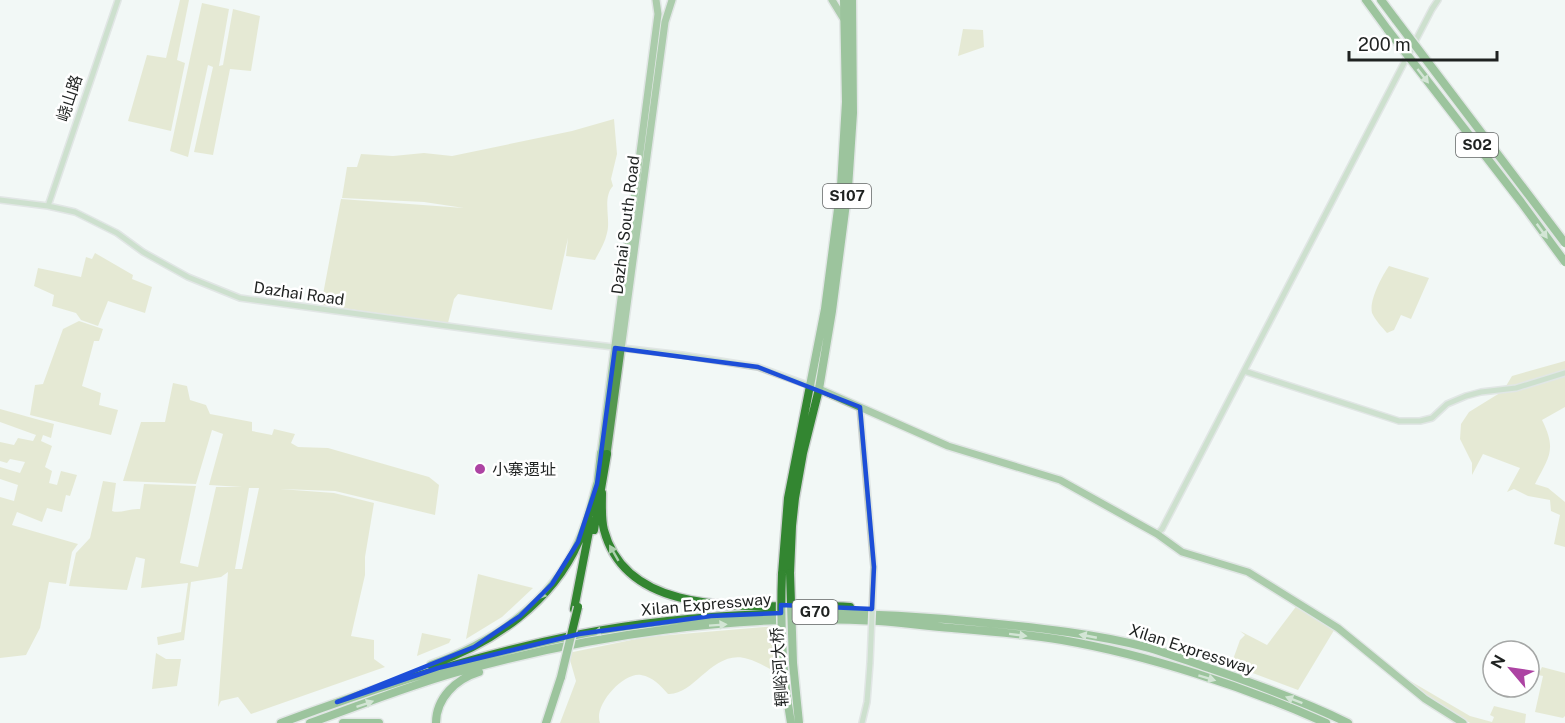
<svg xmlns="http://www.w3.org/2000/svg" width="1565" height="723" font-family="'Public Sans','Noto Sans SC',sans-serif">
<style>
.green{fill:#d5d8ac;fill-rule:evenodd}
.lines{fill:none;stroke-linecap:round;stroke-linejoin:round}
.minor-casing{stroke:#ccd1d0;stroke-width:8}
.major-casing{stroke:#ccd1d0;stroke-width:10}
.highway-casing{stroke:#ccd1d0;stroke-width:11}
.minor{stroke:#a1c49e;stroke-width:5}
.major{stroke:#549750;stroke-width:7}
.highway{stroke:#338631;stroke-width:8}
.minor-bridge-casing{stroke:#ccd1d0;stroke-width:8;stroke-linecap:butt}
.highway-bridge-casing{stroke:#ccd1d0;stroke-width:11;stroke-linecap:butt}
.minor-bridge{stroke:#a1c49e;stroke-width:5}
.highway-bridge{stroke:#338631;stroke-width:8}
.oneway{fill:#adcfad}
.marked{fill:none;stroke:#1d4ed8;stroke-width:4.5;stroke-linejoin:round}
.poi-dot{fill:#ad43a3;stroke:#fff;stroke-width:2}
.labels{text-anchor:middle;stroke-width:5;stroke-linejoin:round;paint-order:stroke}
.shield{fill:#fff;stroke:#626464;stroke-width:1.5}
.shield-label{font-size:15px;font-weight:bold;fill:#1f2221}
.street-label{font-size:16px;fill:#1f2221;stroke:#fff}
.poi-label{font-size:16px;fill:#1f2221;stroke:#fff;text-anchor:start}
</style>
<rect width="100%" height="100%" fill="#f2f8f6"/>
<!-- green -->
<path class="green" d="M180,0H189L177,60L185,63L171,131L128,121L147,55L166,58Z
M202,3L229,9L219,66L223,65L233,9L260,16L251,71L230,69L213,155L194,152L213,67L208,65L188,157L170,151Z
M963,29L983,30L984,47L958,56Z
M614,119L617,154L611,179L613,186C602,198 611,219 607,233C605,243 599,252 595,260L566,256L568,238L552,310L458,294L454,299L448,323L321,305L341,199L464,208L424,202L342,198L347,167H357L361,154L393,156L424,153L452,156L572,131Z
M95,253L133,275L132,279L152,287L145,313L108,301L98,326L81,320L76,313L52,306L54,295L34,286L38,268L81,277L86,257L92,259Z
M1389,266L1429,278L1411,319L1401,315L1394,330L1387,333C1382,327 1375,320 1372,313C1369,300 1382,276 1389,266Z
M79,321L103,329L99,341H94L82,386L101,393L99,405L118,410L111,435L30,415L35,385L43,384L63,329Z
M1565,361V407L1542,420C1557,450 1549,457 1535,484L1548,488L1565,502V547L1554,544L1560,515L1551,511L1550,500L1528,496L1514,489L1507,492L1520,468L1483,454L1472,475V463L1460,439L1461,424L1469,412L1503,391L1512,376Z
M173,383L187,386L190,400L206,405L210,414L252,422V431L272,435L274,429L295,434L291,443L298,447L328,448L429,477L439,485L435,515L335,491L280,489L334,493L374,503L365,557V575L351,636L374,640V659L385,667L251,714L238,697L221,701L218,707L228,572L221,577L191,582L184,640L158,645L157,637L181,632L188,583L141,588L145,559L136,557L127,590L69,586L76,553L90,538L103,481L116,483L112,511C120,514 129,508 140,509L144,484L196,486L180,563L198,567L216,487H242L209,485L223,434L212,430L196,484L123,481L141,422H165ZM249,488H259L242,569H235Z
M0,409L54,424L51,438L43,435L41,441L52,446L45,467L52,471L49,483L57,485L61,471L77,475L70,496L66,495L62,512L47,508L42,522L17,512L12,525L78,544L72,552L66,584L49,582L40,628L26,655L0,658V497L14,501L18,485L0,479V467L20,473L25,462L10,459L7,463L0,461V442L14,445L18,438L33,441L36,435L0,422Z
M478,574L533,588L502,617L466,639Z
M1301,600L1336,627L1298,690L1231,665L1240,640L1245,635L1240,631L1267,645Z
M776,626L779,673C769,669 759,662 748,659C713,648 695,696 668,694C661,686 653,677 641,675C623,672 593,706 600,723H560L576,681L568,653L646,637Z
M422,633L451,639L449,643L417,656Z
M156,653L166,659H181L177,686L152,689Z
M1529,667L1540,671L1542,667L1565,673V716L1563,718L1535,712L1543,676L1532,674L1529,685Z
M1400,675L1470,716L1492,722L1494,717L1490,715L1494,706L1526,714L1525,723H1470L1434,703Z"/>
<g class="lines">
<!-- minor casing -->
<g class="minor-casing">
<path id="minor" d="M0,200L48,206L75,212L117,233L143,252L188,277L240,298L536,338L682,355L758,367L819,389
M48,206L118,0
M1244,371L1399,421H1420L1432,418L1447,404L1466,396L1481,392L1516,388L1565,373
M860,407L874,567
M1157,534L1162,529L1432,9L1438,0
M862,723L867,702L870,663"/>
</g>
<!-- major casing -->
<g class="major-casing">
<path id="major" d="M832,0L843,18
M819,389L948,446L1060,480L1157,534L1182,552L1248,572L1338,628L1425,699L1463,723
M601,453L658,14L656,0
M607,454L665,22L672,0"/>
</g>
<!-- highway casing -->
<g class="highway-casing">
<path id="highway" d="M1366,0L1388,30
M1381,0L1396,20
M597,488L601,453
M602,493C602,505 601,519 604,530C630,628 774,601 850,607
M594,530L607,454
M790,573L792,526L795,498L803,453L819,389L832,311L848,188L853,113L852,0
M782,574L788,498L825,309L841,186L846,102L844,0
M574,609L591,521
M431,665C493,643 552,603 579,541C587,523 592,504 597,484
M281,723C377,687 475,655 576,635C712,608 851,609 988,623C1041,628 1095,634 1146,647C1168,653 1188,661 1209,668C1256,684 1303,701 1348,723
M310,723C358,706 405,687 454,673C588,635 739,613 879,621C903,623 928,626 952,628C988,631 1026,634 1062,640C1148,655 1246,687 1326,723
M343,723H379
M436,723C436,698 456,679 479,672
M546,723L561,677"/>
</g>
<!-- minor -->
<use href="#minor" class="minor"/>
<!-- major -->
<use href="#major" class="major"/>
<!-- highway -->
<use href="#highway" class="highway"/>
<!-- minor-bridge casing -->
<g class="minor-bridge-casing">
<path id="minor-bridge" d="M870,663L874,567"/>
</g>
<!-- highway-bridge casing -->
<g class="highway-bridge-casing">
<path id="highway-bridge" d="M1396,20L1565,243
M1388,30L1521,202L1565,262
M790,573L793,663L799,723
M782,574C780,623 782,674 791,723
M561,677L578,607"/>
</g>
<!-- minor-bridge -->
<use href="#minor-bridge" class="minor-bridge"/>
<!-- highway-bridge -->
<use href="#highway-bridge" class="highway-bridge"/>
</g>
<!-- one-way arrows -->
<defs><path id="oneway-solid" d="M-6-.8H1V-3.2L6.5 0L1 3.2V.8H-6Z" transform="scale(1.5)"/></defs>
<g class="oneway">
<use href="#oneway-solid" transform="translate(1423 76) rotate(52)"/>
<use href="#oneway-solid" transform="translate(1542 231) rotate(54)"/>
<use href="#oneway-solid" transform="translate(614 553) rotate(-120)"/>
<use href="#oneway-solid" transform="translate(545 592) rotate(133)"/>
<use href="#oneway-solid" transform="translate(718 625) rotate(-4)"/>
<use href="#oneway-solid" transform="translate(602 631) rotate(171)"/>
<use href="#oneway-solid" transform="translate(1018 635) rotate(7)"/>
<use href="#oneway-solid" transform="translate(1088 636) rotate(-169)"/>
<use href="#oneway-solid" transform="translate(1207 678) rotate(17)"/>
<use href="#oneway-solid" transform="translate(1294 700) rotate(-159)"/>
<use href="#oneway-solid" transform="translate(365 704) rotate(-19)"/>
</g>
<!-- marked area -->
<path d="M0 0H1565V723H0ZM615,348L758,367L860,407L874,567L872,609L781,605V613L711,616L579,634L438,668L337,702L474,647L520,616L552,584L578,542L597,484Z" fill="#f2f8f6" fill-opacity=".55" fill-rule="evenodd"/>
<path class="marked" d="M615,348L758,367L860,407L874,567L872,609L781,605V613L711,616L579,634L438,668L337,702L474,647L520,616L552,584L578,542L597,484Z"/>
<!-- markers -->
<circle class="poi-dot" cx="480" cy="469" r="6"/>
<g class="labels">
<!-- shield labels -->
<g class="shield">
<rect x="1456" y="133" width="42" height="24" rx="4.5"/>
<rect x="823" y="184" width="48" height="24" rx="4.5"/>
<rect x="792.5" y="600" width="45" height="24" rx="4.5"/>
</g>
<g class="shield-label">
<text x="1477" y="150">S02</text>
<text x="847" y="201">S107</text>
<text x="815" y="617">G70</text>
</g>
<!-- street labels -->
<g class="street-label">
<text transform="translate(69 98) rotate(-72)" y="6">峣山路</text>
<text transform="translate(625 225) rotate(-83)" y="6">Dazhai South Road</text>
<text transform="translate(299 293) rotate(8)" y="6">Dazhai Road</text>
<text transform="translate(706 604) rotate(-5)" y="6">Xilan Expressway</text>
<text transform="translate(1192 649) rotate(18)" y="6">Xilan Expressway</text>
<text transform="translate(779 667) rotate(-94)" y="6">辋峪河大桥</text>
</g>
<!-- poi labels -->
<g class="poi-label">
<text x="492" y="475">小寨遗址</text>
</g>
</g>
<!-- north arrow -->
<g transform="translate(1511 669) rotate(299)"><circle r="28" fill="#ffffff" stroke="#a5a7a6" stroke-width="1.5"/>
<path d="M0-4.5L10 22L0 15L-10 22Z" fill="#ad43a3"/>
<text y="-9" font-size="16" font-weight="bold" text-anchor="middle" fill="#1f2221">N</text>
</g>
<!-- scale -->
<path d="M1349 51v9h148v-9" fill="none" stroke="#1f2221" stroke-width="3"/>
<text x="1358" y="51" font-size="18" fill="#1f2221" stroke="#ffffff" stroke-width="4.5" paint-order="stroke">200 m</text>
</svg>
